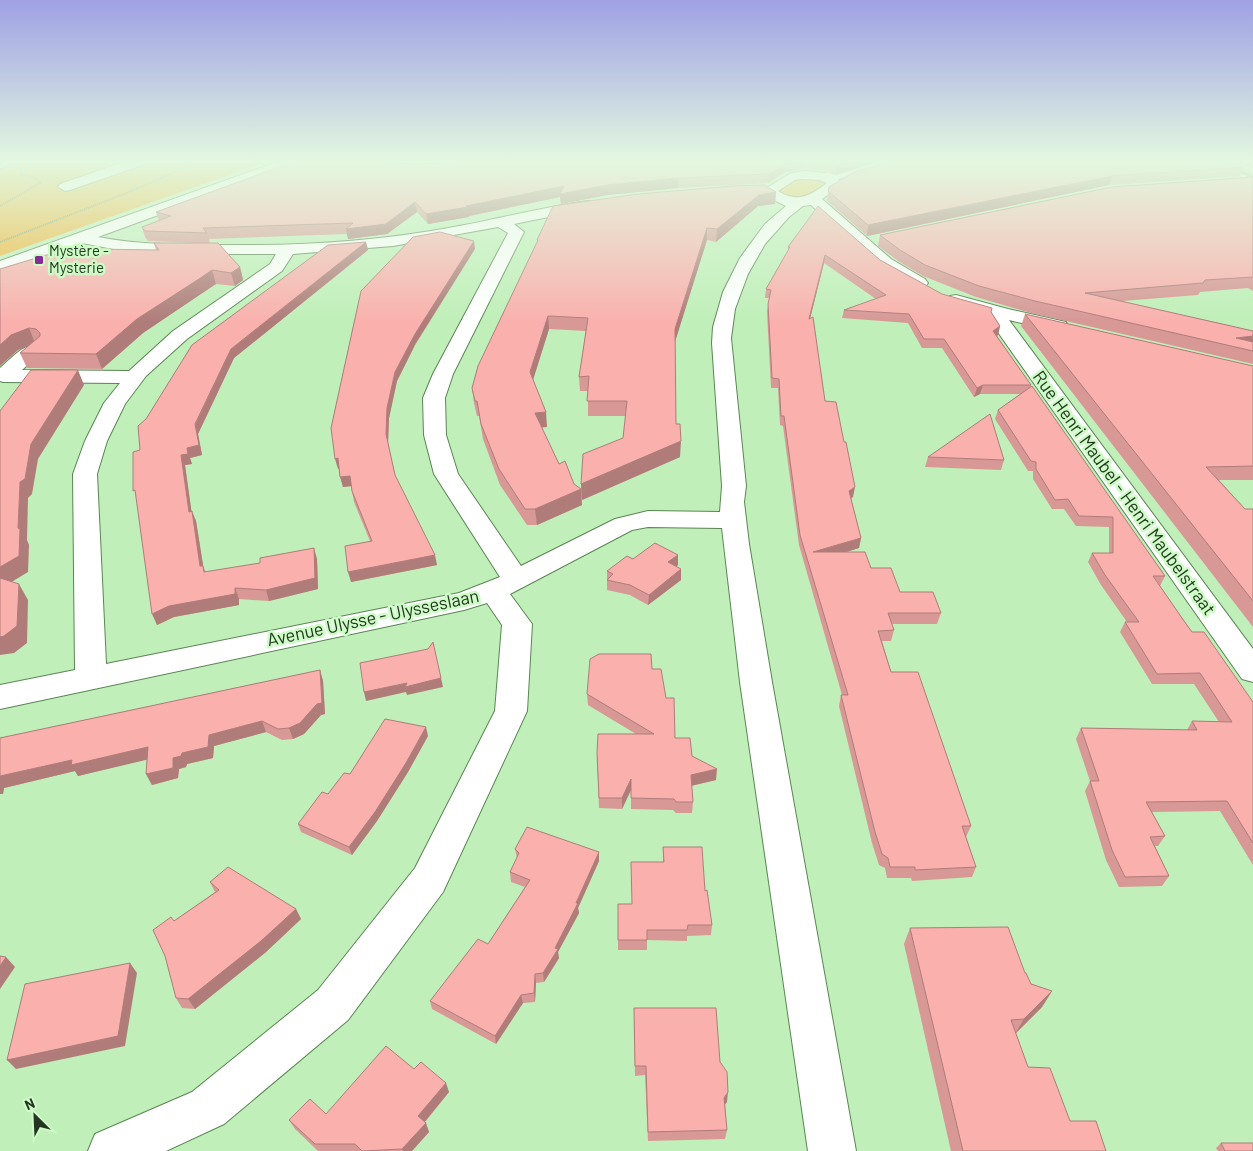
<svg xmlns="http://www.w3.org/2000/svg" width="1253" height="1151" font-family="Barlow,sans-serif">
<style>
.green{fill:#efb53b}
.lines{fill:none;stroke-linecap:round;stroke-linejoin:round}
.minor-casing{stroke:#5a8554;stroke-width:2}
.major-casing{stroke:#fff;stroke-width:2}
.path{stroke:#769871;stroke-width:2;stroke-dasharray:1 1;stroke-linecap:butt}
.minor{fill:#fff;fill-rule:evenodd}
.major{fill:#abdea5;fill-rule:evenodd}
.tram{stroke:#557051;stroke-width:1}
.wall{fill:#d79896}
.shaded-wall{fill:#af7c7a}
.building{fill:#fab1ae;stroke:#af7c7a}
.poi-dot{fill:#872c97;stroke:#cdfcc6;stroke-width:2}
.labels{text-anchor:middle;stroke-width:5;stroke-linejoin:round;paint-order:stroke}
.far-poi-label{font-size:15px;fill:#243621;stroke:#cdfcc6;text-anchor:start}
.street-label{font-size:18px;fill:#243621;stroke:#cdfcc6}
</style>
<rect width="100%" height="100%" fill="#c0efb9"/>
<!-- green -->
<path class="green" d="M0,161H269L0,256Z
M814,177L827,182V185C808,197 800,203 778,192L796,178Z"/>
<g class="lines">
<!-- minor casing -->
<g class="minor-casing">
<path id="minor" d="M0,161H14L0,169Z
M127,161H146L145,164L70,190L65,191L58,187L60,184Z
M280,161H299L298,164L98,237C140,245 183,245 226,245C303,246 379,241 454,227C499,219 543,207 588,201L593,202L595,205L593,208L588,209L514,224L524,232L453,374L445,398L446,435L458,474L521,566L615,519L648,511L720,512L722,486L712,343L713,327L723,292L740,258L765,224L786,206L766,196L764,193L765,189L791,173L805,171L825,173L874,161H895L894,164L838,179L842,183L840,186L822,199L891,259L925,279L928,283L925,287L919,288L913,287L879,267L811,205L803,206L789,217L765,244L748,274L735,309L731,338L746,486L744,502L749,544L772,682L856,1151H808L740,682L722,528L648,527L632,530L510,594L532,624L527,711L443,892L348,1020L224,1124L166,1151H88L95,1134L192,1092L318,990L415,868L495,711L502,625L487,603L464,610L0,709V685L75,670L73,474L85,441L104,403L120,383L3,382L0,381V368C12,358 25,341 42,345L45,349L22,370L129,371L173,331L270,264L276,254H161L113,249L82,243L0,272V261ZM801,179L819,180L827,183C810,196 797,203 778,191L795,180ZM498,227L508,233L433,374L423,398L424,435L434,474L500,577L459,593L106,664L97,474L107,441L125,404L146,376L187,339L282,271L293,254L393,246Z
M956,295L1008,309L1066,322L1068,326L1066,330L1059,332L1009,320L1253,649V682L1242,679L995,328L990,320L992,316L950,304L947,300L950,296Z"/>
</g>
<!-- major casing -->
<g class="major-casing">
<path id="major" d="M1216,161H1233L1253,171V180L1217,164Z"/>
</g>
<!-- path -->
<path class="path" d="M0,206L40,183L36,178L19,174
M0,242L124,194L201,161"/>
<!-- minor -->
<use href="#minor" class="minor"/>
<!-- major -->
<use href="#major" class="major"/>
<!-- tram -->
<path class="tram" d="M1218,161L1253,177"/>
</g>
<!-- wall -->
<path class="wall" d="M458,161H1231L1243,167L1240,176L1109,185L867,236L827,201L828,191L895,161L873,163L836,175L819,170L801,169L785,172L768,183L678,188L607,195L561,204L560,197L469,216V217L428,224L417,212L387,234L348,239L347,234L209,239L210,243L240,267L243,280L235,286L216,284L206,290L143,333L102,369L27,368L20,353L29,345L18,350L0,269L156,250L154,243H197L148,241L145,237L142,227L159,221L156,212L410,164L450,163Z
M1237,161H1253V169Z
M1253,177V291L1248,288L1200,292L1198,295L1122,301L1253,331V364L1031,313L976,297L923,276L898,261L878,246L880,235Z
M776,192L775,204L758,206L716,242L707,240L675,340L676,424L680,457L582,500L581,484L623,438L626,416H588V391H580L579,377L586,331L549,329L533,380L547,427H541L559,464L582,505L537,525H527L500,485L483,439L479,416H477L474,403L472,388L537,243V240Z
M366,242L368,250L234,358L198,434L202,455L190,458L192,464L185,465L191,511L196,521L203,566L206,572L317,559L318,589L269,601L239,599V605L174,617L157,625L138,426Z
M788,247L880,260L942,294L991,312L1000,326L998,335L997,336L1031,385V387L1165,576L1160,586L1192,632L1253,702V865L1220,811L1152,812L1165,836L1158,846H1155L1169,876L1162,886L1119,887L1106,860L1085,791L1090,781L1076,739L1081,728L1187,730L1192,721L1219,722L1194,684H1152L1120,632L1125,622H1127L1101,585L1088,562L1092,553H1109V527L1076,526L1064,509H1052L1033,479V471H1028L995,419L998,410L1020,394H980L974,397L942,348H922L908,323L842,318L844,310L876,299L824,263L810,318L825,401L853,497L851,498L861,538L859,548L846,552L871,568L900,592L941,613L937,624H892L894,630L891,641H882L891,672L971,826L966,837L976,867L972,877L912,881L911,878H887L885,868L879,865L872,843L839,706L841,695H842L799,545L783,426L780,425L778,388H771L767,312L769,298H765L766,289L788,251Z
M475,249L416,343L397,381L389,418L388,443L395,475L437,565L351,582L370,541L354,502L351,486L343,487L339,469H338Z
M1025,314L1253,366V480H1219L1245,509H1253V627L1021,326Z
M928,457L1004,460L1001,470L925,467Z
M678,555V565L676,566L681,569V580L648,605L630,595L607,590V571L633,559Z
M652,669L666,698L675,738L716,780L691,786L693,802L692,813H676L673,810L631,809V790L622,809L599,808L597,753L636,734L588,705L587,694Z
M320,670L323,681L325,714L321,715L304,734L293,739L282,740L266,732L214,746L213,758L187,764L186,767L179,769L178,778L152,785L146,774L147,759L78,776L75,771L4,788L3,794L0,738Z
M428,736L408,772L377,821L352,855L301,832L298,824L328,794L350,774Z
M663,847L705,891L712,925L711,935L687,936V941L647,940V950H618V904H632L663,862Z
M515,849L599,852V861L578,908L579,913L558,952L559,958L544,982L536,983L535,1002L523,1003L496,1044L432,1009L430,1001L488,944L525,887L511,882L510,872L517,858Z
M210,882L296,909L301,919L266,952L195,1009L182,1008L176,998L174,921L215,892Z
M910,928L1025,973L1031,984L1052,991L1042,1007L1016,1033L1028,1067L1070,1121L1106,1151H951L904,944Z
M634,1018L720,1062L727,1102L725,1104L727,1130L725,1139L648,1141L645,1075L635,1076Z
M414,1069L449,1092L425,1122L429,1132L412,1151H318L295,1129L289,1120L326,1114Z
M1221,1143L1253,1151H1218L1216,1148Z"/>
<!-- shaded-wall -->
<path class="shaded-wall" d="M795,161H802L801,169L785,172L768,183L769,174L786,163Z
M851,161H898L873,163L836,175L837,166Z
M1112,176L1109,185L867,236L868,225Z
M678,178V188L607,195L561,204L560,197L469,216V217L428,224L426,214L564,186L607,185Z
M776,192L775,204L758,206L716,242L717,229L759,195Z
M415,202L417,212L387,234L348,239L346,229Z
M707,228V240L675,342V329Z
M474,241L475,249L416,343L397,381L389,418L388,443L386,434L387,408L395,372L415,334Z
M366,242L368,250L234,358L198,434L202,455L190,458L192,464L185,465L193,522L189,512L181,455L231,349Z
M825,255L824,263L808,327L809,319Z
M240,267L243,280L235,286L231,273Z
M212,270L216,284L143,333L102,369L96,354L137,319Z
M548,316L549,329L531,386L530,372Z
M1000,326L998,335L991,340L993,331Z
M29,328L35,343L18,350L0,366V345L11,335Z
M1253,336V348L1236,338Z
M78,370L84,385L38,459L32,494L28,498L27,540L29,545L28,572L0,589V567L18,528L20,482L31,444Z
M983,385L980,394L974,397L977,388Z
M546,412L547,427L536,428L535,413Z
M681,441L680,457L582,500L581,484Z
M338,458L340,468L338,469L335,459Z
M350,476L352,486L343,487L340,477Z
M855,487L853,497L847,501L849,491Z
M581,489L582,505L537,525L535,509Z
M192,511L196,521L205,577L200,566Z
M861,538L859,548L811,563L813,552Z
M314,548L317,559L318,589L269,601L266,590Z
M435,555L437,565L351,582L348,572Z
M678,555V565L668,573V562Z
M681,569V580L648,605L649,595Z
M19,584L28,600L27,643L14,653L0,655V637Z
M235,588L239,599V605L174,617L157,625L152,614L169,606Z
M320,670L323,681L325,714L321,715L304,734L293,739L289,728Z
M441,678L443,687L407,695L406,692L366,701L364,692L407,683Z
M262,721L266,732L214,746L213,758L187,764L186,767L179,769L178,778L152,785L146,774L173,758L209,735Z
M426,727L428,736L408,772L377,821L352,855L349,847Z
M148,747L154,758L78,776L75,771L4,788L3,794H0V776L72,760Z
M717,769L716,780L690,786L691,775Z
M631,779V790L622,809V798Z
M599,852V861L578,908L579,913L558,952L559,958L544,982L543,973Z
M296,909L301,919L266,952L195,1009L188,999Z
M6,957L15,967L0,989V966Z
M130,963L137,973L125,1046L16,1069L7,1060Z
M535,974L536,983L535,1002L534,993Z
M1052,991L1042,1007L1015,1034L1024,1019Z
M521,995L523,1003L496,1044L495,1036Z
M446,1083L449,1092L422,1125L418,1116Z
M728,1092L727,1102L723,1107L724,1098Z
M426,1123L429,1132L412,1151H403L402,1149Z"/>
<!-- building -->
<path class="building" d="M296,161H376L410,164L450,163L458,161H795L786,163L769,174L678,178L607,185L560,194L564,186L466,206L468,207L426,214L415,202L386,224L346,229L353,223L203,228L207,233L145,231L142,227L171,216L156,212Z
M821,161H851L837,166Z
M896,161H1231L1243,167L1112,176L868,225L828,191L829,187L856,171Z
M1253,177V277L1205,280L1203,283L1085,293L1253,331V336L1236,338L1253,342V351L1035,301L979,286L925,265L900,250L880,235L1112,187Z
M764,185L776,192L759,195L717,229L707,228L675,329L676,424H680L681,441L581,484L583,454L623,438L627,401H587L589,376L579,377L588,318L548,316L530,372L546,412L535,413L559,464L565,461L574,484L581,489L535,509H525L499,469L481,424L477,401H475L472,388L478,366L538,240H537L553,206L639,194L733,186Z
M818,206L880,260L942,294L992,308L991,312L1000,326L993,331L1031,385H983L977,388L944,339H924L909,314L844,310L886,295L825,255L809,319L813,317L825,401L836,402L844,442H846L855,487L849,491L861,538L813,552H865L871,568H891L900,592H933L941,613H888L894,630L878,631L891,672H918L971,826H962L976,867L915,870V867H890L888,858L882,854L875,832L841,695H848L800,535L784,416H781L779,379L772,378L768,304L771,290L766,289L790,247H788Z
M440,232L474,241L415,334L395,372L387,408L386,434L395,475L435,555L348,572L345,546L372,541L352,491L350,476L340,477L338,458L335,459L331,428L361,291L413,237Z
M366,242L231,349L195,424L199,445L187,448L188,454L181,455L189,512L192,511L200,566H203L204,572L260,563V558L314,548L315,578L266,590L235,588V594L169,606L152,614L135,490L133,491V452L140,450L138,426L146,419L192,345L328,245Z
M154,243H218L240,267L231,273L212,270L202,277L137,319L96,354L20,353L40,336V333L36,329L29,328L11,335L0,345V269L46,255L92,249L159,250Z
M1025,314L1253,366V466L1206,467L1245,509H1253V601Z
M31,370H78L31,444L25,479L20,482L18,528L20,529L19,556L0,567V411Z
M1032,386L1165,576H1153L1184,621L1192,632H1204L1253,702V843L1227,801L1146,802L1165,836L1150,837L1169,876L1125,877L1112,850L1090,781H1099L1081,728L1197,730L1192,721L1232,722L1200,673L1157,674L1125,622H1139L1105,575L1092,553H1113V517L1079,516L1068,499L1055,500L1036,469V462L1031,461L998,410Z
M990,414L1004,460L928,457Z
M655,543L678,555L668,562L681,569L649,595L630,585L607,580L613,574L607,571L627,556L633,559Z
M0,578L19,584L17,626L4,636L0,637Z
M433,642L441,678L405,687L407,683L364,692L360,663L428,649Z
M599,654H651L652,669H661L666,698H674L675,738H690L692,756L717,769L691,775L693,802H676L674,799L631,798V779L622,798H599L597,753L598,734H654L587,694L590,659Z
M320,670L322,703L317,704L300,723L289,728L278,729L262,721L209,735L208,747L182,753L181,756L173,758V768L146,774L148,747L71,765L72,760L0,776V738Z
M385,719L426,727L406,763L375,812L349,847L298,824L322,792L328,794L344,773L350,774Z
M527,827L599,852L576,903H578L555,948L558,949L543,973L535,974L534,993L521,995L495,1036L430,1001L478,939L488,944L530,880L510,872L519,853L515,849Z
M663,847H702L705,891L707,890L712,925H688L687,930H647V940H618V904H632L631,862H664Z
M228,867L296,909L261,941L188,999L176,998L165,956L153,930L171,917L174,921L219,890L210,882Z
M1008,927L1025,973H1026L1031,984L1052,991L1024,1019L1011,1020L1028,1067L1050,1068L1070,1121H1096L1106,1151H963L910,928Z
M0,956L6,957L0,966Z
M130,963L118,1036L7,1060L25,984Z
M634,1008H716L720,1062L727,1072L728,1092L724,1098L727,1130L648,1132L646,1066H635Z
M386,1046L414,1069L421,1062L446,1083L418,1116L426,1123L402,1149L362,1151L355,1144H315L289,1120L310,1099L326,1114Z
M1221,1143H1253V1151H1225Z"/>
<!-- sky -->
<linearGradient id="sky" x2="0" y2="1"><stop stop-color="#9fa1e4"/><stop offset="0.5" stop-color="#e3f8e0"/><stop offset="1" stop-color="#e3f8e0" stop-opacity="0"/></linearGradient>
<rect width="1253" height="322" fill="url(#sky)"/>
<!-- markers -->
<rect class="poi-dot" x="34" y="255" width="10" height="10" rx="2.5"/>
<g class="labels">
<!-- far-poi labels -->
<g class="far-poi-label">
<text x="49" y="256">Mystère -<tspan x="49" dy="17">Mysterie</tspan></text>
</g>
<!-- street labels -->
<g class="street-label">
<text transform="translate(1124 493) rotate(54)" y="6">Rue Henri Maubel - Henri Maubelstraat</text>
<text transform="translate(373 618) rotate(-12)" y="6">Avenue Ulysse - Ulysseslaan</text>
</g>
</g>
<!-- north arrow -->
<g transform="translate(35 1116) rotate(336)" stroke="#cdfcc6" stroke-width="4" paint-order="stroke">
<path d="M0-4L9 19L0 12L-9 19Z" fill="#243621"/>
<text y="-8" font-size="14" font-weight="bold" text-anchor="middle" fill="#243621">N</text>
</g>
</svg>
